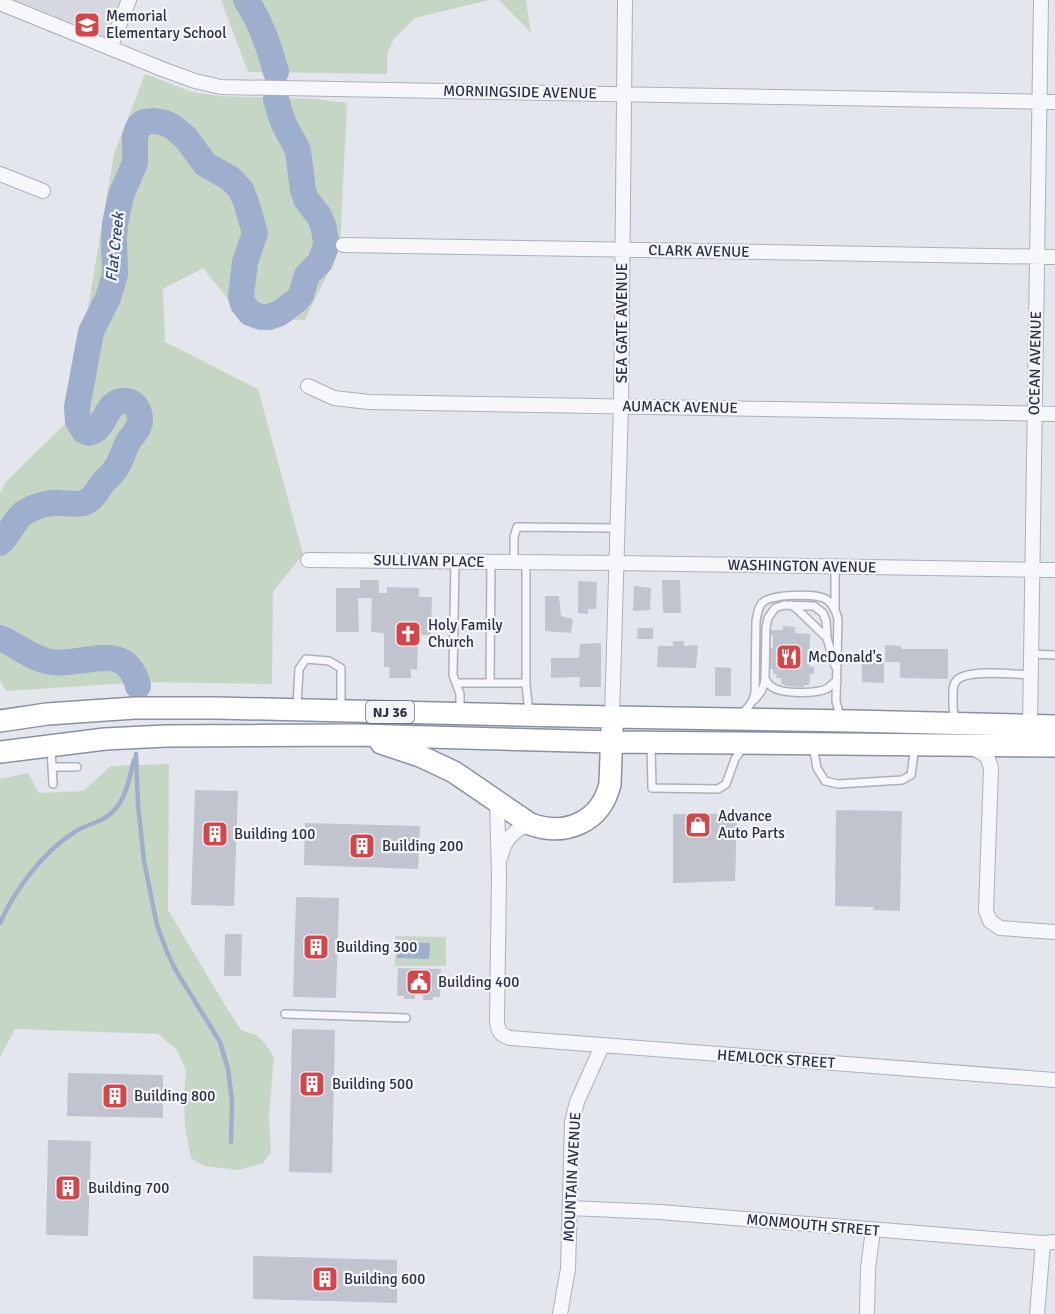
<svg xmlns="http://www.w3.org/2000/svg" width="1055" height="1314" font-family="Signika,sans-serif">
<style>
.built{fill:#d5d8e1}
.green{fill:#c6d6c4}
.water{fill:#9eafcd}
.lines{fill:none;stroke-linecap:round;stroke-linejoin:round}
.stream{stroke:#9eafcd;stroke-width:4.5}
.river{stroke:#9eafcd;stroke-width:26}
.building{fill:#c0c4cf}
.service-casing{stroke:#acb0ba;stroke-width:10}
.minor-casing{stroke:#acb0ba;stroke-width:16}
.trunk-casing{stroke:#8a91a3;stroke-width:24}
.service{stroke:#f6f7fa;stroke-width:7}
.minor{stroke:#f6f7fa;stroke-width:14}
.trunk{stroke:#fff;stroke-width:21}
.labels{text-anchor:middle;stroke-width:4.5;stroke-linejoin:round;paint-order:stroke}
.shield{fill:#f3f5f9;stroke:#666c7b;stroke-width:1.5}
.shield-label{font-size:14px;font-weight:bold;fill:#2a3145}
.poi-label{font-size:15px;fill:#2a3145;stroke:#f3f5f9;text-anchor:start}
.street-label{font-size:15px;fill:#2a3145;stroke:#f3f5f9}
.water-label{font-size:16px;font-style:italic;fill:#324a7b;stroke:#f3f5f9}
</style>
<rect width="100%" height="100%" fill="#e3e6ec"/>
<!-- built -->
<path class="built" d="M0,0H129L110,48Z"/>
<!-- green -->
<path class="green" d="M221,0H489L415,18L394,39L387,54V74L248,72Z
M499,0H526L531,33Z
M145,74L192,92L219,96L314,99L347,103L340,248L305,320L243,318L203,268L163,289L165,342L258,389L303,554L273,592L272,684L144,682L6,691L0,680V493L6,482L69,420L114,154Z
M169,764L168,910L225,1005L241,1030L256,1035L264,1042L274,1057L269,1116L271,1153L263,1163L239,1170L204,1166L191,1158L185,1127L184,1093L186,1071L177,1050L158,1034L15,1029L0,1057V779L28,773L39,793L83,791L111,766Z
M395,936L446,937V966H395Z"/>
<!-- water -->
<path class="water" d="M397,942L430,943L429,959L397,958Z"/>
<g class="lines">
<!-- stream -->
<path class="stream" d="M136,754L138,805L144,861L157,925L167,952L175,969L220,1042L228,1069L232,1101L231,1142
M0,923C15,890 42,853 73,833C89,822 107,823 119,804C128,791 130,774 134,760"/>
<!-- river -->
<path class="river" d="M246,0C261,22 269,46 276,72
M0,543C11,533 14,519 25,512C35,506 49,502 60,503C68,503 75,505 83,503C93,500 96,492 102,484C105,479 111,476 114,471C121,462 123,452 128,442C133,434 141,428 140,418C139,409 134,400 123,401C105,401 106,430 89,433L84,431L78,421L77,407L91,332L108,298L113,281L115,274L114,240L115,224L121,195L135,163V136L139,126L144,122L155,121L165,123L173,127L186,138L205,164L231,179L241,190L246,202L255,233L245,262L241,297L243,304L250,313L261,317H269L280,313L297,300L301,295L307,275L320,262L325,249L326,241L323,225L319,216L306,199L303,190L298,151C295,143 290,136 286,128C281,119 279,109 276,99
M0,638C17,645 32,659 51,662C84,667 126,638 138,686"/>
</g>
<!-- building -->
<path class="building" d="M360,580H379V593H387V587L419,588V597H432L431,635H418L417,670L411,669V678H389L390,667H384V633L371,632L372,598H358L359,632H336V588H360Z
M662,580H680L681,613H663Z
M578,581L597,582L596,609H588V614L578,613Z
M634,586L651,588L650,610L633,611Z
M545,596H559L561,616L573,619L571,633L545,631Z
M783,626L795,627V633L810,634L809,666L814,667V674H810L809,685H804V687L785,686V685L781,684V678H776L777,674H773V669H769V647L773,648V635H770V630H783Z
M638,628H653V639H637Z
M673,641H684V646L698,645L696,668L657,667L658,646H673Z
M601,643V687H579L580,677L551,678V658H579L580,644Z
M885,645L900,646L902,649H948V679L900,678V662H885Z
M862,655H878V661L884,662V683L862,682Z
M715,667L731,668V696H715Z
M195,790L238,791L234,906L191,905Z
M836,810L902,811L900,911L873,910L874,907L835,906Z
M673,814H737L735,881L673,883Z
M305,823L420,826L418,869L304,865Z
M296,897L339,898L336,998L293,997Z
M225,934H242L241,976H224Z
M398,968L441,969L440,997H433V1000H423V995H415V999H404V996H397Z
M292,1029L335,1030L332,1173L289,1172Z
M68,1073L163,1075V1118L67,1116Z
M48,1140L91,1141L88,1236L46,1235Z
M253,1256L397,1260V1303L253,1299Z"/>
<g class="lines">
<!-- service casing -->
<g class="service-casing">
<path id="service" d="M455,561L453,675L460,694V711
M514,562V537L517,527L617,528
M526,562V685L529,713
M791,605L797,609L827,638
M835,608V566
M1031,654L1055,655
M765,679C768,683 768,684 772,687C782,694 814,694 826,689C830,687 834,683 837,680
M456,683H526
M490,683L491,562
M754,700C761,693 764,688 765,679L766,628L768,618L775,608L784,605L814,606L823,613L826,621L827,638L835,666
M297,706L299,669L306,659L329,661L341,668V708
M740,715C748,708 753,703 755,693L756,621C757,615 758,608 762,603C771,594 815,593 826,599C833,604 836,611 838,619L836,701L839,713L842,715
M958,720C952,714 953,707 953,698C953,692 952,685 957,680C968,669 1014,674 1030,675
M651,745L652,788L718,789L726,784L735,759L744,746
M813,746L817,768L825,781L838,784L902,780L911,775L915,746
M51,748L53,784
M52,767H77
M285,1014L406,1018"/>
</g>
<!-- minor casing -->
<g class="minor-casing">
<path id="minor" d="M0,3L162,69L195,81L221,87L1055,102
M110,48L129,0
M0,174L43,191
M343,245L1055,257
M308,386L334,398L369,402L1055,414
M308,560L617,563L1055,570
M612,717L621,406L625,0
M1030,726L1041,0
M971,747L987,756L991,768L986,911L990,921L1000,928L1055,932
M497,801L499,876L497,1021C498,1031 500,1035 510,1038L1055,1080
M501,856C504,839 514,830 530,824
M570,1208L660,1212L1043,1243L1055,1242
M560,1314L568,1269L572,1122L577,1102L602,1046
M867,1314L868,1268L873,1230
M1037,1314L1043,1243"/>
</g>
<!-- trunk casing -->
<g class="trunk-casing">
<path id="trunk" d="M0,721L47,714L135,708H216L612,717L852,721L1055,726
M381,743L420,756L454,772L530,824C566,837 601,822 610,784L612,729
M0,752L105,739L166,736L357,735L612,742L1055,746"/>
</g>
<!-- service -->
<use href="#service" class="service"/>
<!-- minor -->
<use href="#minor" class="minor"/>
<!-- trunk -->
<use href="#trunk" class="trunk"/>
</g>
<!-- icons -->
<defs>
<g id="school-square" transform="scale(1.35)"><rect x="-9" y="-9" width="18" height="18" rx="4" fill="#d44649" stroke="#f3f5f9"/><path d="M0-5L7-2L0 1L-7-2ZM-4 1L0 2.5L4 1V4Q0 6-4 4Z" fill="#fff"/></g>
<g id="church-square" transform="scale(1.35)"><rect x="-9" y="-9" width="18" height="18" rx="4" fill="#d44649" stroke="#f3f5f9"/><path d="M-1.2-6h2.4v3.5h3.3v2.4h-3.3V6h-2.4V-.1h-3.3v-2.4h3.3Z" fill="#fff"/></g>
<g id="restaurant-square" transform="scale(1.35)"><rect x="-9" y="-9" width="18" height="18" rx="4" fill="#d44649" stroke="#f3f5f9"/><path d="M-5-6h1v4h1v-4h1v4h1v-4h1v5L-1.5 .5V6h-2V.5L-5-1ZM5-6V6H3V1.5H1.5Q1.5-4 5-6Z" fill="#fff"/></g>
<g id="shop-square" transform="scale(1.35)"><rect x="-9" y="-9" width="18" height="18" rx="4" fill="#d44649" stroke="#f3f5f9"/><path d="M-5-2.5h2.3a2.7 3.5 0 0 1 5.4 0H5L5.5 6h-11ZM-1.5-2.5h3a1.5 2.3 0 0 0-3 0Z" fill="#fff"/></g>
<g id="building-square" transform="scale(1.35)"><rect x="-9" y="-9" width="18" height="18" rx="4" fill="#d44649" stroke="#f3f5f9"/><path d="M-4-6H4V6H1V3H-1V6H-4ZM-2.5-4.3h1.7v1.8h-1.7ZM.8-4.3h1.7v1.8H.8ZM-2.5-1h1.7V.8h-1.7ZM.8-1h1.7V.8H.8Z" fill="#fff"/></g>
<g id="civic-square" transform="scale(1.35)"><rect x="-9" y="-9" width="18" height="18" rx="4" fill="#d44649" stroke="#f3f5f9"/><path d="M-.6-6.5H3V-4.5H.6V-3L4-1V1h2V6H-6V1h2V-1L-.6-3ZM-1.2 2.5V6h2.4V2.5Z" fill="#fff"/></g>
</defs>
<g fill-rule="evenodd">
<use href="#school-square" x="87" y="25"/>
<use href="#church-square" x="408" y="634"/>
<use href="#restaurant-square" x="789" y="657"/>
<use href="#shop-square" x="698" y="825"/>
<use href="#building-square" x="215" y="834"/>
<use href="#building-square" x="362" y="846"/>
<use href="#building-square" x="316" y="947"/>
<use href="#civic-square" x="419" y="982"/>
<use href="#building-square" x="312" y="1084"/>
<use href="#building-square" x="115" y="1096"/>
<use href="#building-square" x="68" y="1188"/>
<use href="#building-square" x="325" y="1279"/>
</g>
<g class="labels">
<!-- shield labels -->
<rect class="shield" x="366" y="701" width="48" height="22" rx="4.5"/>
<g class="shield-label">
<text x="390" y="717">NJ 36</text>
</g>
<!-- poi labels -->
<g class="poi-label">
<text x="106" y="21">Memorial<tspan x="106" dy="17">Elementary School</tspan></text>
<text x="428" y="630">Holy Family<tspan x="428" dy="17">Church</tspan></text>
<text x="808" y="662">McDonald's</text>
<text x="718" y="821">Advance<tspan x="718" dy="17">Auto Parts</tspan></text>
<text x="234" y="839">Building 100</text>
<text x="382" y="851">Building 200</text>
<text x="336" y="952">Building 300</text>
<text x="438" y="987">Building 400</text>
<text x="332" y="1089">Building 500</text>
<text x="134" y="1101">Building 800</text>
<text x="88" y="1193">Building 700</text>
<text x="344" y="1284">Building 600</text>
</g>
<!-- street labels -->
<g class="street-label">
<text transform="translate(520 92) rotate(1)" y="5">MORNINGSIDE AVENUE</text>
<text transform="translate(699 251) rotate(1)" y="5">CLARK AVENUE</text>
<text transform="translate(622 323) rotate(-90)" y="5">SEA GATE AVENUE</text>
<text transform="translate(1035 363) rotate(-89)" y="5">OCEAN AVENUE</text>
<text transform="translate(680 407) rotate(1)" y="5">AUMACK AVENUE</text>
<text transform="translate(429 561) rotate(1)" y="5">SULLIVAN PLACE</text>
<text transform="translate(802 566) rotate(1)" y="5">WASHINGTON AVENUE</text>
<text transform="translate(776 1059) rotate(4)" y="5">HEMLOCK STREET</text>
<text transform="translate(572 1177) rotate(-87)" y="5">MOUNTAIN AVENUE</text>
<text transform="translate(813 1225) rotate(5)" y="5">MONMOUTH STREET</text>
</g>
<!-- water labels -->
<g class="water-label">
<text transform="translate(114 247) rotate(-84)" y="6">Flat Creek</text>
</g>
</g>
</svg>
